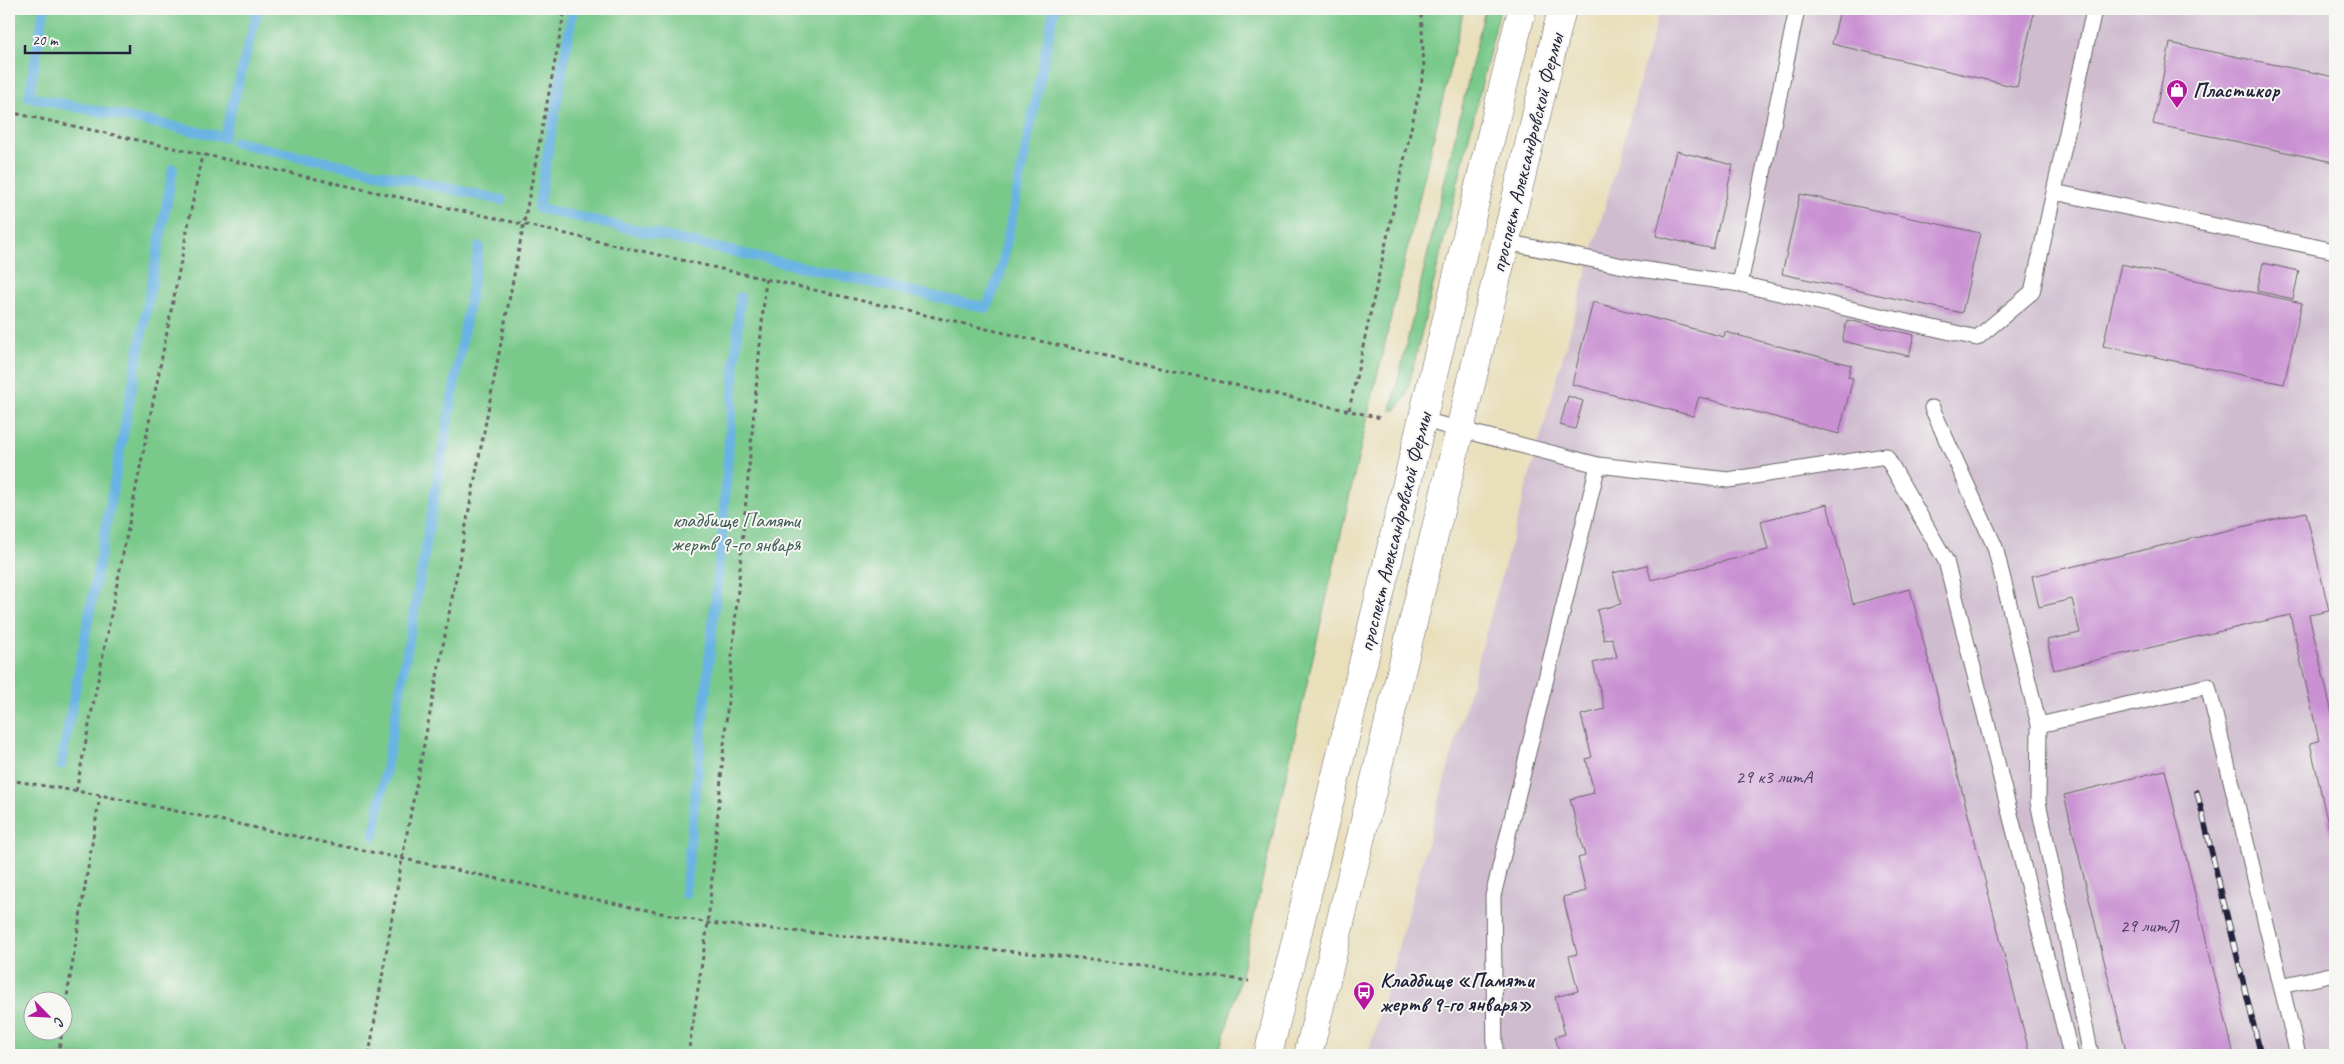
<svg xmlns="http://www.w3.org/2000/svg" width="2344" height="1064" font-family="Caveat,sans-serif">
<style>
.industrial{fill:#cfbdcf}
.green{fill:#79c98b;stroke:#4e7663;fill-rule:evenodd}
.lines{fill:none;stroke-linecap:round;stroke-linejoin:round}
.stream{stroke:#6ab4e3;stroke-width:10}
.building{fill:#c991d2}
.lane-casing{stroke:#686468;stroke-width:17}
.secondary-casing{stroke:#686468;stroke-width:29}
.path{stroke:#686468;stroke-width:3;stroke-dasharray:4 4;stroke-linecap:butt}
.lane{stroke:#fff;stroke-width:15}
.secondary{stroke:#fff;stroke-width:28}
.rail-casing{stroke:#22223b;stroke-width:5.5}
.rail{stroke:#f6f6f2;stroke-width:4;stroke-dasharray:11;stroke-linecap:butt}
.labels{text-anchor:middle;stroke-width:4;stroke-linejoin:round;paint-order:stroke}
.number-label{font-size:19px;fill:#4c3e61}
.poi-label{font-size:21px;font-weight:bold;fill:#22223b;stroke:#f6f6f2;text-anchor:start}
.street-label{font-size:21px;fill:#22223b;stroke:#f6f6f2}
.park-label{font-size:21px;fill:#405c57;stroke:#f6f6f2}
</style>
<rect width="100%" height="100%" fill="#f6f6f2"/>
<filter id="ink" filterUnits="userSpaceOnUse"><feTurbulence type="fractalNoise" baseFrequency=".02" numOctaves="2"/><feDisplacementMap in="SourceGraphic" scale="10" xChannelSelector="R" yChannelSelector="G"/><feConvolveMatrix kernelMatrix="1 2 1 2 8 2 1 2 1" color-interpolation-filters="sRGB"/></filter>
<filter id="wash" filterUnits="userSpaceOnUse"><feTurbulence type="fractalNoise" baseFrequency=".0096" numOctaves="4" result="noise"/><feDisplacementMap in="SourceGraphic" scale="20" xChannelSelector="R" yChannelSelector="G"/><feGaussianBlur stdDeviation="1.12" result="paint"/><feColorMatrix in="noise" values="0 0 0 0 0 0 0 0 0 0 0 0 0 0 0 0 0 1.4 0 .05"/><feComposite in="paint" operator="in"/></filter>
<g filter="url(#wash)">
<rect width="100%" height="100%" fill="#e9dfbb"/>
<!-- industrial -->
<path class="industrial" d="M1660,9H2335V1055H1368Z"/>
<!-- green -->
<path class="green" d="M9,9H1464L1368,415L1240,979L1219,1055H9ZM32,1002H62V1032H32Z
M1485,9H1500L1406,397L1396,410H1391Z"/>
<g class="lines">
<!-- stream -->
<path class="stream" d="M44,9L29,97L224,137L258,9
M573,9L538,208L986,308L1000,275L1054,9
M235,142L502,200
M61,765L173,169
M374,836L479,247
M685,894L722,535L740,297"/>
</g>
<g id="blocks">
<!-- building -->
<path class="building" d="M1840,9H2015L2034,13L2017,87L1832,44Z
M2170,43L2335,77V149L2333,162L2153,124Z
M1676,151L1733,165L1713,249L1656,236Z
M1800,194L1980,233L1962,313L1782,274Z
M2263,263L2299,271L2293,299L2257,291Z
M2121,264L2302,303L2284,384L2103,346Z
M1593,302L1724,337L1725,332L1851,365L1848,377L1853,378L1839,434L1699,397L1693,416L1572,384Z
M1847,320L1914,335L1909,356L1842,341Z
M1568,396L1583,401L1575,429L1560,425Z
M1827,504L1853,604L1910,589L2030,1055H1560L1555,1037L1565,1034L1555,997L1578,991L1569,956L1577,954L1563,897L1586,891L1578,858L1585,856L1570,799L1594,793L1586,759L1592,757L1581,715L1605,709L1593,663L1617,657L1612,638L1604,640L1597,610L1621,604L1613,573L1647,565L1651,580L1768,550L1761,521Z
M2306,512L2329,611L2309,615L2335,726L2334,851L2310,743L2319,741L2290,615L2054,670L2047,640L2080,633L2072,599L2039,607L2032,576Z
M2165,770L2234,1055H2127L2064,795Z
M934,1050L950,1055H932Z"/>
</g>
</g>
<g filter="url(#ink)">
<use href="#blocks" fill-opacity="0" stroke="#686468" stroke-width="1"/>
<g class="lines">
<!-- lane casing -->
<g class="lane-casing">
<path id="lane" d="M2054,192L2335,251
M1506,242L1628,267L1740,284L1977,338L2032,292L2094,10
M1740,284L1797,9
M1932,408L1995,547L2039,725L2038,802L2091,1055
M1423,420L1598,465L1728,480L1886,456L1946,561L2071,1055
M2039,725L2208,686L2298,1055
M2281,986L2335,974
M1495,1055L1493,896L1598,465"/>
</g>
<!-- secondary casing -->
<g class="secondary-casing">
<path id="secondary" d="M1268,1055L1522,9
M1308,1055L1562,9"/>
</g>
<!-- path -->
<path class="path" d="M9,112L522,224L1381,418
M1349,410L1424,70L1421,9
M9,780L100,795L708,923L1091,959L1249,981
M76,791L202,155
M62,1027L100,795
M58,1055L62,1032
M369,1055L402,859L565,9
M688,1055L708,923L766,278"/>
<!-- lane -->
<use href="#lane" class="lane"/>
<!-- secondary -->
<use href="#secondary" class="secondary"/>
<!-- rail casing -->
<g class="rail-casing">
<path id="rail" d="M2197,792L2261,1055"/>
</g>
<!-- rail -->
<use href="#rail" class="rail"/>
</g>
</g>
<!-- icons -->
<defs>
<g id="shop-pin" transform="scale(1.125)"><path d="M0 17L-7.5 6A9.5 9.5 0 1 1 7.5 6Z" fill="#b5179e" stroke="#f6f6f2"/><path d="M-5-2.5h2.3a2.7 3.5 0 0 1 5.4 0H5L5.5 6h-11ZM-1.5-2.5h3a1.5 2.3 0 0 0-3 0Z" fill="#fff"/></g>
<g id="bus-pin" transform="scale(1.125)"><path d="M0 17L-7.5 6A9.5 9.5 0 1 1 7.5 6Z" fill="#b5179e" stroke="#f6f6f2"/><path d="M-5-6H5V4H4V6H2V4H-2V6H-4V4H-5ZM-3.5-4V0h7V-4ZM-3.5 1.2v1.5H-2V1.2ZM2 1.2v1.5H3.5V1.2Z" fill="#fff"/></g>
</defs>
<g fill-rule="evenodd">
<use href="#shop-pin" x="2177" y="90"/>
<use href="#bus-pin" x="1364" y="992"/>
</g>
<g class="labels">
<!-- number labels -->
<g class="number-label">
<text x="1774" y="783">29 к3 литА</text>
<text x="2149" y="932">29 литЛ</text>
</g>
<!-- poi labels -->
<g class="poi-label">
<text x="2193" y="97">Пластикор</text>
<text x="1380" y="987">Кладбище «Памяти<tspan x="1380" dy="24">жертв 9-го января»</tspan></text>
</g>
<!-- street labels -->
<g class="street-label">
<text transform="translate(1527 153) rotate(-76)" y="7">проспект Александровской Фермы</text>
<text transform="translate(1395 532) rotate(-76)" y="7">проспект Александровской Фермы</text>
</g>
<!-- park labels -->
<g class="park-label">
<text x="736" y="527">кладбище Памяти<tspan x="736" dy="24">жертв 9-го января</tspan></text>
</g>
</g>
<!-- margin -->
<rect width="2344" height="1064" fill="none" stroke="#f6f6f2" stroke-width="30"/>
<!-- north arrow -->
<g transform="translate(48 1016) rotate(114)"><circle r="24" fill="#f6f6f2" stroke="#a1a1a9"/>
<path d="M0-4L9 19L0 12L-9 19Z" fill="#b5179e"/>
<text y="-8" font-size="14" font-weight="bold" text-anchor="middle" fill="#22223b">С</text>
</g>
<!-- scale -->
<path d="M25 45v8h105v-8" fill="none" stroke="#22223b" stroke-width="2.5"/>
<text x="32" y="45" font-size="15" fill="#22223b" stroke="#f6f6f2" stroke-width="4" paint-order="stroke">20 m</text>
</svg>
